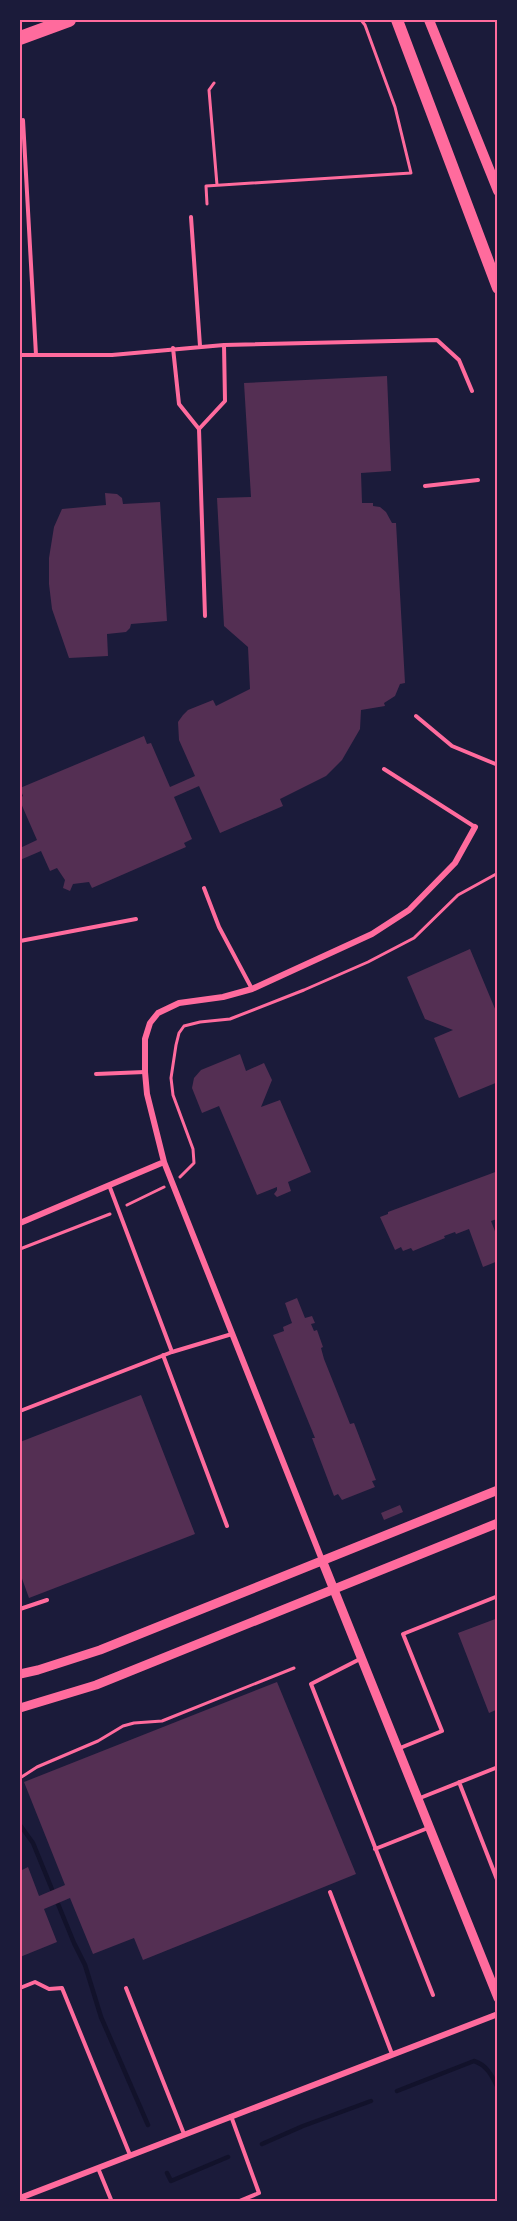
<svg xmlns="http://www.w3.org/2000/svg" width="517" height="2221" font-family="'DM Sans',sans-serif">
<style>
.lines{fill:none;stroke-linecap:round;stroke-linejoin:round}
.stream{stroke:#12122b;stroke-width:4.5}
.building{fill:#542f53}
.path{stroke:#ff6b9d;stroke-width:3}
.service{stroke:#ff6b9d;stroke-width:4}
.minor{stroke:#ff6b9d;stroke-width:6}
.tertiary{stroke:#ff6b9d;stroke-width:9}
.secondary{stroke:#ff6b9d;stroke-width:10}
.trunk{stroke:#ff6b9d;stroke-width:12}
.motorway{stroke:#ff6b9d;stroke-width:14}
.neatline{fill:none;stroke:#ff6b9d;stroke-width:2}
</style>
<rect width="100%" height="100%" fill="#1b1b3a"/>
<g class="lines">
<!-- stream -->
<path class="stream" d="M20,1825L33,1843L74,1943L85,1965L101,2017L148,2125
M397,2091L474,2061C487,2065 492,2076 498,2088
M262,2144L303,2126L371,2101
M167,2173L171,2181L228,2157"/>
</g>
<!-- building -->
<path class="building" d="M387,376L391,471L361,473L362,503H373V506L380,507L386,512L392,523H396L405,683L400,684L395,696L384,703L385,706L361,710L360,729L342,760L326,776L280,799L283,806L220,833L199,786L174,797L192,839L184,843L186,847L92,888L89,882L73,884L70,891L63,888L65,880L57,868L50,871L41,851L20,860V848L37,840L20,801V798L23,796L20,788L144,736L147,744L151,743L170,787L195,776L179,740L178,722L183,715L188,710L213,700L216,706L250,689L248,647L224,626L217,498L251,497L244,383Z
M105,493L117,494L122,498L123,504L160,502L167,621L131,624L130,628L126,632L107,634L108,656L69,658L52,609L49,584V558L54,527L62,509L106,505Z
M470,949L498,1016V1082L459,1098L434,1038L453,1030L425,1019L407,977Z
M240,1054L246,1071L264,1063L272,1080L261,1107L280,1100L311,1172L288,1182L291,1191L277,1197L274,1194L277,1190V1187L257,1195L219,1106L202,1113L192,1088L194,1078L201,1070Z
M498,1171V1216L497,1219L491,1221L498,1239V1261L483,1267L469,1229L456,1234L455,1232L444,1236L445,1238L413,1251L411,1248L403,1251L401,1247L395,1250L380,1217L388,1214V1212Z
M297,1298L305,1318L312,1316L315,1323L311,1324L314,1331L317,1330L323,1347L321,1348L324,1359L350,1424L354,1423L376,1480L372,1481L375,1487L342,1500L338,1494L334,1496L312,1438H315L273,1335L284,1331L283,1327L292,1323L285,1303Z
M141,1395L195,1534L29,1598L20,1573V1442Z
M400,1505L403,1512L384,1520L381,1513Z
M498,1618V1709L489,1713L458,1633Z
M277,1682L356,1874L143,1960L134,1938L93,1954L70,1898L44,1909L57,1942L20,1957V1871L28,1867L39,1896L65,1885L24,1782Z"/>
<g class="lines">
<!-- path -->
<path class="path" d="M214,83L209,90L217,185
M207,204L206,186L411,173L395,107L365,25L361,20
M180,1177L194,1163L193,1149L173,1095L171,1078L176,1045L179,1033L184,1026L200,1022L230,1019L304,990L368,962L414,938L458,895L498,873
M127,1205L164,1187
M20,1249L110,1214
M20,1778L37,1767L98,1741L123,1726L134,1723L162,1721L294,1668"/>
<!-- service -->
<path class="service" d="M23,120L36,355
M191,217L200,346
M173,348L179,404L199,429L205,616
M20,355H112L224,345L437,340L459,360L472,391
M199,429L225,401L224,345
M425,486L478,480
M416,716L452,746L498,765
M384,769L475,827
M204,888L219,927L252,989
M20,941L136,919
M96,1074L145,1072
M172,1352L232,1334
M163,1355L227,1526
M20,1411L172,1352L109,1185
M20,1609L47,1600
M360,1659L311,1684L433,1995
M400,1748L442,1731L403,1634L498,1596
M459,1782L498,1882
M420,1798L498,1767
M375,1849L428,1828
M330,1892L392,2054
M20,1988L35,1982L49,1989L62,1988L130,2155
M126,1988L184,2134
M231,2116L259,2193L237,2202
M98,2168L112,2202"/>
<!-- minor -->
<path class="minor" d="M20,1223L164,1162
M322,1560L164,1162L147,1094L145,1072V1039L150,1023L158,1013L179,1003L223,997L252,989L372,934L409,910L455,863L475,827
M20,2198L498,2014"/>
<!-- tertiary -->
<path class="tertiary" d="M322,1560L498,1998
M20,1674L38,1670L100,1650L498,1490
M20,1708L96,1685L498,1523"/>
<!-- secondary -->
<path class="secondary" d="M429,20L498,191"/>
<!-- trunk -->
<path class="trunk" d="M397,20L498,288"/>
<!-- motorway -->
<path class="motorway" d="M20,38L69,20"/>
</g>
<!-- border -->
<rect width="517" height="2221" fill="none" stroke="#1b1b3a" stroke-width="42"/>
<rect x="21" y="21" width="475" height="2179" class="neatline"/>
</svg>
